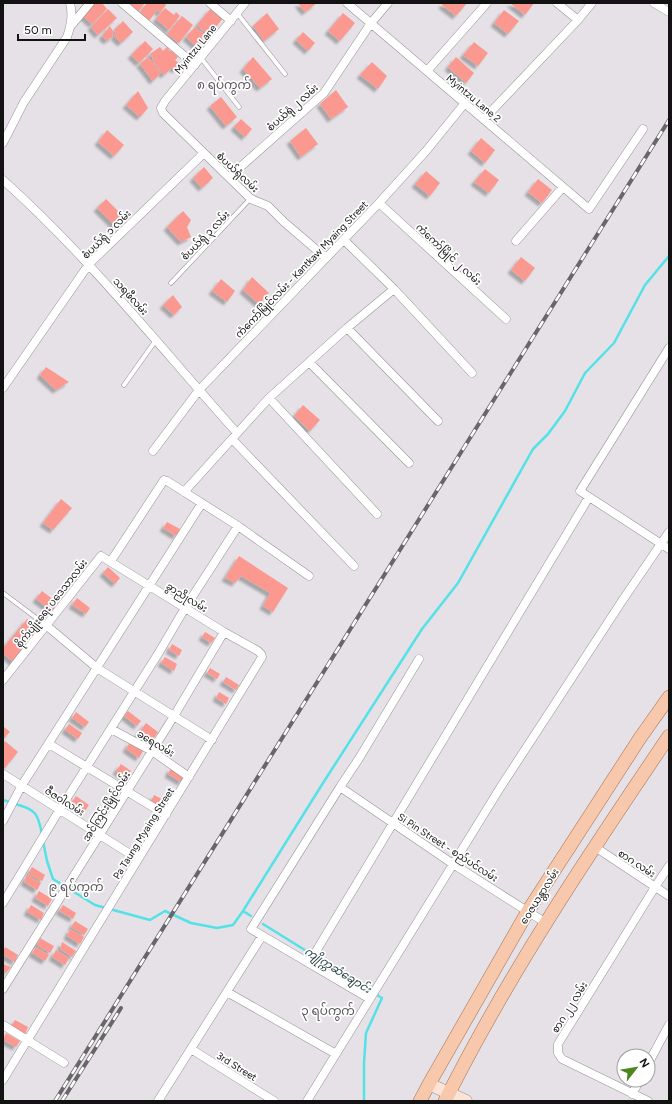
<svg xmlns="http://www.w3.org/2000/svg" width="672" height="1104" font-family="Figtree,'Noto Sans Myanmar',sans-serif">
<style>
.lines{fill:none;stroke-linecap:round;stroke-linejoin:round}
.stream{stroke:#53e2e7;stroke-width:2.5}
.building{fill:#fb9890;filter:url(#shadow)}
.service-casing{stroke:#969297;stroke-width:5}
.minor-casing{stroke:#969297;stroke-width:9}
.secondary-casing{stroke:#969297;stroke-width:13}
.primary-casing{stroke:#a37151;stroke-width:14}
.service{stroke:#fff;stroke-width:4}
.minor{stroke:#fff;stroke-width:8}
.secondary{stroke:#fbe4d5;stroke-width:12}
.primary{stroke:#f7c8ab;stroke-width:13}
.rail-casing{stroke:#686668;stroke-width:4}
.rail{stroke:#fff;stroke-width:2.5;stroke-dasharray:8;stroke-linecap:butt}
.labels{text-anchor:middle;stroke-width:3.5;stroke-linejoin:round;paint-order:stroke}
.street-label{font-size:10px;fill:#131213;stroke:#fff}
.water-label{font-size:11px;font-style:italic;fill:#223a3b;stroke:#fff}
.quarter-label{font-size:12px;fill:#585458;stroke:#fff}
</style>
<defs>
<filter id="shadow"><feDropShadow dx="-3.5" dy="3.5" stdDeviation="1" flood-color="#0004"/></filter>
</defs>
<rect width="100%" height="100%" fill="#e5e1e6"/>
<g class="lines">
<!-- stream -->
<path class="stream" d="M3,800L10,802
M15,804C35,809 38,813 42,834
M43,841L47,861L53,879L95,905L150,920L165,911L191,923L217,928L233,925L243,911L323,783L422,629L458,583L533,449L548,434L565,411L585,373L614,343L645,285L669,256
M243,911L251,916
M263,924L382,998L366,1033L364,1063V1101"/>
</g>
<!-- building -->
<path class="building" d="M95,3H102L107,9L92,24L83,16Z
M128,3H145L138,12Z
M147,3H164L166,5L160,13L157,10L149,21L139,13Z
M298,3H317L305,12Z
M443,3H467L456,16L442,5Z
M510,3H534L525,15Z
M165,8L174,15L176,12L180,16L169,30L156,19Z
M211,8L223,18L209,36L197,25Z
M108,9L117,18L98,35L91,27Z
M504,10L519,21L508,34L494,23Z
M267,13L279,29L264,41L253,26Z
M343,13L355,23L340,41L328,31Z
M182,16L193,25L179,43L167,34Z
M123,21L133,32L121,43L114,36L116,33L114,30Z
M110,26L114,33L112,35L113,37L110,39V38L107,41L102,36Z
M195,27L207,36L198,48L186,37Z
M303,32L315,43L308,51L296,40Z
M145,41L153,49L139,63L131,55Z
M474,42L488,53L478,66L463,55Z
M160,47L163,51L167,47L170,51H172L178,57L175,60L181,65L175,70L173,67L164,75L152,60L153,58L150,54Z
M148,57L161,73L153,81L140,64Z
M253,57L272,79L260,88L243,69Z
M456,57L474,73L466,83L448,67Z
M372,62L387,76L378,89L360,75Z
M336,90L348,107L331,119L320,104Z
M138,91L148,108L140,117L126,105Z
M221,97L237,117L226,126L210,106Z
M241,119L252,129L245,137L234,127Z
M306,128L318,144L301,157L290,141Z
M107,130L124,145L114,156L98,142Z
M481,138L495,150L485,163L471,151Z
M204,167L213,178L202,188L193,178Z
M485,169L499,180L489,193L474,182Z
M426,171L440,183L430,196L415,184Z
M538,179L552,190L542,203L528,192Z
M106,199L124,217L115,226L97,208Z
M183,211L191,220L187,227L191,237L181,242L167,227Z
M521,257L535,268L525,281L511,270Z
M252,277L269,293L259,304L243,290Z
M221,279L235,291L227,302L212,291Z
M173,295L182,307L174,315L163,305Z
M46,367L69,382L56,390L40,375Z
M303,405L320,420L310,431L294,416Z
M61,499L72,508L53,530L43,523Z
M167,522L180,529L176,536L163,528Z
M239,556L288,588L273,612L263,606L270,593L241,576L235,583L225,578Z
M108,567L120,578L115,584L103,573Z
M42,591L59,604L53,612L36,599Z
M77,598L90,608L86,614L72,605Z
M27,619L41,630L14,663L3,653V648Z
M205,632L215,638L211,643L202,637Z
M172,644L182,650L179,656L169,650Z
M165,657L177,664L174,671L161,663Z
M210,668L220,674L217,679L207,673Z
M226,677L239,685L236,690L223,682Z
M219,692L229,698L226,704L216,698Z
M128,711L141,721L137,726L124,716Z
M76,712L89,722L85,727L72,718Z
M146,723L158,732L150,744L137,735Z
M69,724L82,733L78,739L65,730Z
M3,726L10,732L3,739Z
M5,741L18,752L5,768L3,767V744Z
M130,742L143,751L139,758L126,749Z
M121,764L131,771L126,778L116,771Z
M171,768L185,776L181,782L168,774Z
M154,795L166,801L162,808L151,801Z
M76,796L89,805L85,811L72,802Z
M32,867L45,875L42,881L28,874Z
M27,875L41,883L37,890L24,882Z
M39,891L52,899L48,906L35,898Z
M31,905L44,913L41,920L27,912Z
M63,905L76,913L73,919L59,911Z
M75,921L88,929L84,935L71,927Z
M70,929L84,937L80,944L67,936Z
M40,938L54,946L50,953L37,945Z
M62,942L76,951L72,957L60,949Z
M5,947L18,955L15,962L3,955V951Z
M36,947L49,955L45,961L32,953Z
M56,950L69,958L65,965L52,957Z
M3,964L11,967L6,973L3,971Z
M15,1020L28,1027L25,1034L11,1026Z
M6,1033L20,1041L16,1047L3,1040Z"/>
<g class="lines">
<!-- service casing -->
<g class="service-casing">
<path id="service" d="M237,13L285,74
M201,58L239,107
M171,283L250,199
M124,385L156,340
M3,593L47,626"/>
</g>
<!-- minor casing -->
<g class="minor-casing">
<path id="minor" d="M122,3L195,65
M210,3L231,21
M245,3L165,101L161,108L163,113L251,199L268,206L284,222L326,258
M347,3L589,209L643,129
M557,3L578,20
M654,3L669,12
M70,27L90,3
M427,71L487,3
M484,119L578,20L592,3
M3,143L24,102L67,37C71,26 73,14 70,3
M229,177L324,93L371,23L388,3
M3,180C89,257 160,347 237,433
M379,203L506,319
M344,240L394,289L472,373
M516,241L563,187
M347,328L438,421
M669,348L580,491L669,549
M309,362L409,463
M3,388L89,264L204,153
M269,398L377,514
M232,439L354,566
M153,451L199,390L379,203L426,151L465,103
M184,492L269,398L347,328L394,289
M111,561L164,480L167,481L238,526L309,576
M47,626L97,668L212,740
M3,680L101,556L224,632L258,651L261,654L262,657L3,1080
M111,729L152,751L189,777
M49,744L166,815
M3,774L138,859
M340,787L453,864L546,923
M3,821L22,785L202,503
M595,847L669,896
M3,903L60,809L158,654L185,608L238,526
M309,963L589,497
M3,989L174,716L224,632
M227,992L336,1054
M370,999L251,929L340,787L358,760L419,659
M3,1025L64,1063
M191,1049L274,1101
M648,1064L669,1025
M632,1094L640,1080
M158,1101L262,936
M307,1101L500,788L622,601L669,532
M648,1101L562,1059L558,1053V1044L655,887L669,866"/>
</g>
<!-- secondary casing -->
<g class="secondary-casing">
<path id="secondary" d="M429,1084L466,1101"/>
</g>
<!-- primary casing -->
<g class="primary-casing">
<path id="primary" d="M420,1101L429,1084L528,911L640,738L669,697
M445,1101C509,973 589,854 669,736"/>
</g>
<!-- service -->
<use href="#service" class="service"/>
<!-- minor -->
<use href="#minor" class="minor"/>
<!-- secondary -->
<use href="#secondary" class="secondary"/>
<!-- primary -->
<use href="#primary" class="primary"/>
<!-- rail casing -->
<g class="rail-casing">
<path id="rail" d="M55,1101L669,120
M62,1101L121,1008"/>
</g>
<!-- rail -->
<use href="#rail" class="rail"/>
</g>
<g class="labels">
<!-- street labels -->
<g class="street-label">
<text transform="translate(195 49) rotate(-51)" y="4">Myintzu Lane</text>
<text transform="translate(474 98) rotate(40)" y="4">Myintzu Lane 2</text>
<text transform="translate(292 107) rotate(-42)" y="4">စံပယ်ရုံ ၂ လမ်း</text>
<text transform="translate(238 172) rotate(43)" y="4">စံပယ်ရုံလမ်း</text>
<text transform="translate(106 234) rotate(-45)" y="4">စံပယ်ရုံ ၁ လမ်း</text>
<text transform="translate(205 235) rotate(-46)" y="4">စံပယ်ရုံ ၃ လမ်း</text>
<text transform="translate(449 254) rotate(43)" y="4">ကံကော်မြိုင် ၂ လမ်း</text>
<text transform="translate(301 269) rotate(-46)" y="4">ကံကော်မြိုင်လမ်း - Kantkaw Myaing Street</text>
<text transform="translate(131 296) rotate(48)" y="4">သရဖီလမ်း</text>
<text transform="translate(187 597) rotate(32)" y="4">ခွာညိုလမ်း</text>
<text transform="translate(51 603) rotate(-52)" y="4">စိုက်ပျိုးရေး ပဒေသာလမ်း</text>
<text transform="translate(156 743) rotate(31)" y="4">ခရေလမ်း</text>
<text transform="translate(65 801) rotate(32)" y="4">ဇီဇဝါလမ်း</text>
<text transform="translate(106 806) rotate(-58)" y="4">အင်ကြင်းမြိုင်လမ်း</text>
<text transform="translate(143 833) rotate(-58)" y="4">Pa Taung Myaing Street</text>
<text transform="translate(448 847) rotate(33)" y="4">Si Pin Street - စည်ပင်လမ်း</text>
<text transform="translate(637 863) rotate(33)" y="4">စာဂ လမ်း</text>
<text transform="translate(539 896) rotate(-58)" y="4">ဝေဇယန္တာလမ်း</text>
<text transform="translate(569 1007) rotate(-58)" y="4">စာဂ ၂၂ လမ်း</text>
<text transform="translate(237 1066) rotate(32)" y="4">3rd Street</text>
</g>
<!-- water labels -->
<g class="water-label">
<text transform="translate(338 970) rotate(32)" y="4">ကျိုက္ကဆံချောင်း</text>
</g>
<!-- quarter labels -->
<g class="quarter-label">
<text x="224" y="89">၈ ရပ်ကွက်</text>
<text x="76" y="891">၉ ရပ်ကွက်</text>
<text x="328" y="1015">၃ ရပ်ကွက်</text>
</g>
</g>
<!-- border -->
<rect width="672" height="1104" fill="none" stroke="#131213" stroke-width="8"/>
<!-- north arrow -->
<g transform="translate(636 1068) rotate(59)"><circle r="19" fill="#ffffff" stroke="#a1a0a1"/>
<path d="M0-3L7 15L0 10L-7 15Z" fill="#4d851f"/>
<text y="-6" font-size="11" font-weight="bold" text-anchor="middle" fill="#131213">N</text>
</g>
<!-- scale -->
<path d="M18 34v6h67v-6" fill="none" stroke="#131213" stroke-width="2"/>
<text x="24" y="34" font-size="12" fill="#131213" stroke="#ffffff" stroke-width="3" paint-order="stroke">50 m</text>
</svg>
